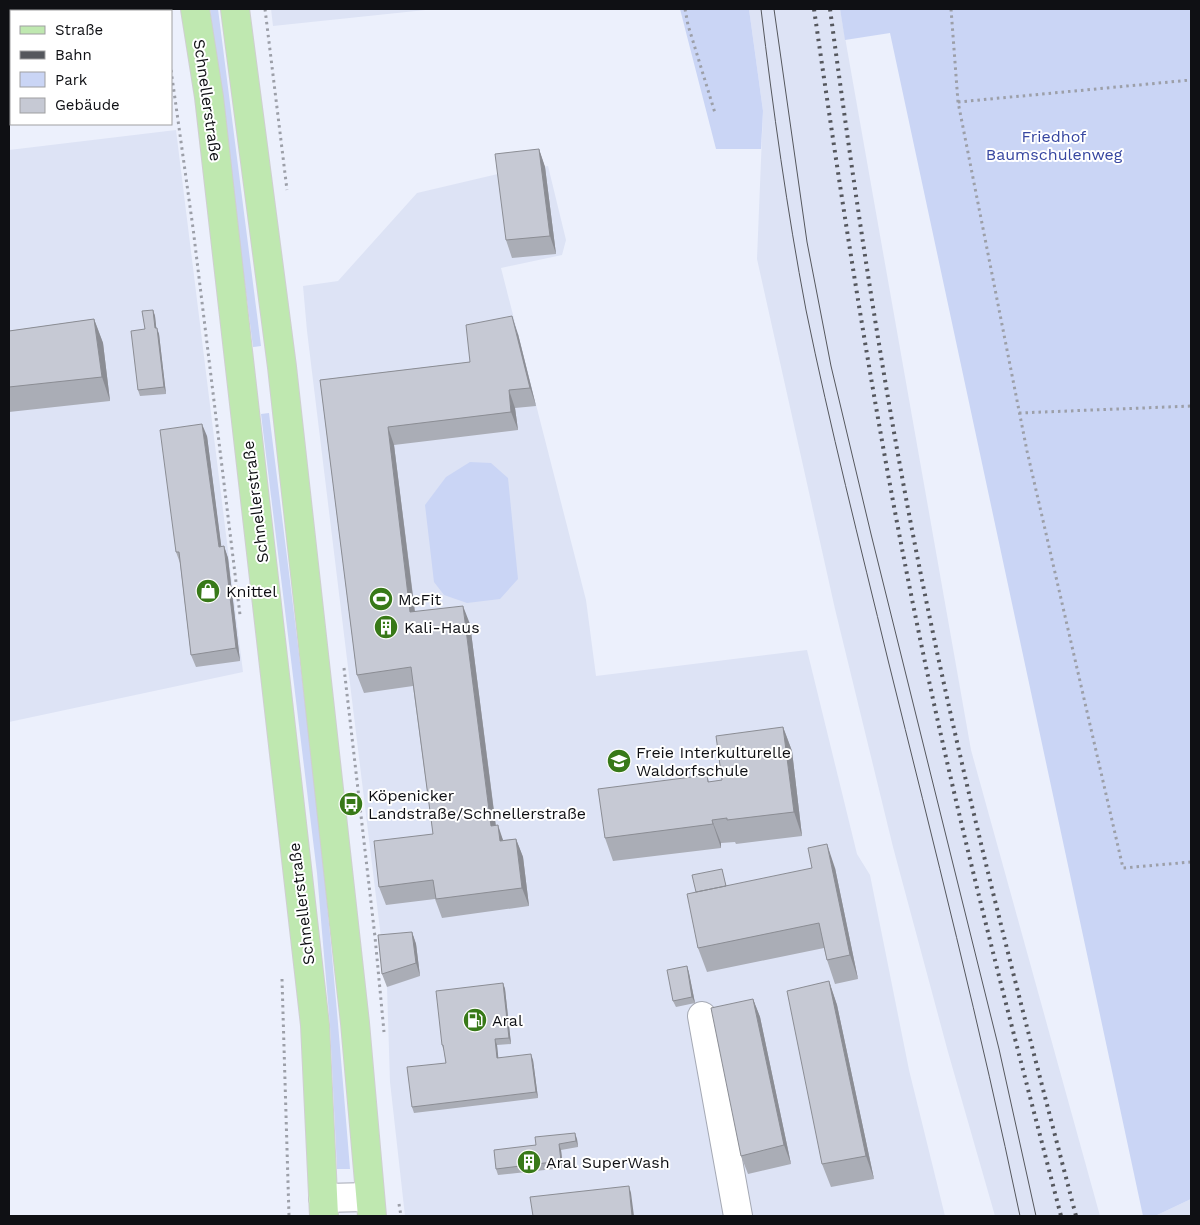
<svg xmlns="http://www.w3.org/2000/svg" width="1200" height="1225" font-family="'Work Sans',sans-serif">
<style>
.built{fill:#dde3f5}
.green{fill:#cad5f5}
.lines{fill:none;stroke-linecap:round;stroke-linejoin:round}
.minor-casing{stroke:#a5a9b4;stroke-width:30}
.major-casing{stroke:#cfcfd0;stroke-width:30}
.path{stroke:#9c9fa8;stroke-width:3;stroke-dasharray:2.5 4;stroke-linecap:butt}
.minor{stroke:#fff;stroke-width:28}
.major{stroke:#bfe8b0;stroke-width:28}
.tram{stroke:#55575d;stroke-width:1}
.rail{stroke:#55575d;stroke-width:4;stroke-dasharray:2.5 5;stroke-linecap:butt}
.wall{fill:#aaadb6}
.shaded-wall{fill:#8b8d94}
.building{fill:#c6c9d4;stroke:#8b8d94}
.labels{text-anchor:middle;stroke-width:4;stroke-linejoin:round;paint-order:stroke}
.street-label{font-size:16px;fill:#0f1014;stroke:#fff}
.park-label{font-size:16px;fill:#3747a1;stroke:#fff}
.poi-label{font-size:16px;fill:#0f1014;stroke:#fff;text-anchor:start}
</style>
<rect width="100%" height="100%" fill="#ecf0fc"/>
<!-- built -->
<path class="built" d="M271,9H435L273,26Z
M749,9H840L971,750L1100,1216H995L948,1052L893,847L835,609L757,259L763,111Z
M176,130L243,672L9,722V150Z
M548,166L566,240L562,255L501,268L586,600L596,676L807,650L857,854L870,875L909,1070L945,1216H405L390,1082L387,987L307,331L303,286L338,281L417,193L502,173Z
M1191,1199V1216H1155Z"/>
<!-- green -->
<path class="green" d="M210,9H218L261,346L253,347Z
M680,9H749L763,111L761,149H716Z
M840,9H1191V1199L1155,1216H1143L890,33L845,40Z
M269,413C288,566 308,719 324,872C334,971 342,1070 350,1169H337L330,1026L317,873L261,414Z
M470,462L491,463L508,478L518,579L500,599L467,603L444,595L434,582L425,505L446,477Z"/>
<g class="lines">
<!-- minor casing -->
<g class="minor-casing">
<path id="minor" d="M702,1016L738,1216
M323,1198L369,1197"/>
</g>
<!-- major casing -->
<g class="major-casing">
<path id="major" d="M195,9L209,97L315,1025L324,1216
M235,9L282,367L355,1023L372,1216"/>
</g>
<!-- path -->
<path class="path" d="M163,9V11
M265,9L287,190
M685,9L688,25L715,113
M951,9L958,102L1027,451L1123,868L1191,862
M171,70L193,228L240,615
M958,102L1191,80
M1019,413L1191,406
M344,668L375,937L384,1032
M282,979L289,1216
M399,1204L401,1216"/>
<!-- minor -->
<use href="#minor" class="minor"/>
<!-- major -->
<use href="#major" class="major"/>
<!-- tram -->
<path class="tram" d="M761,9C773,109 787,210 806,310C830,427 860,544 888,660C934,845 981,1030 1020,1216
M774,9L807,242L831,366L871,534L999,1049L1036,1216"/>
<!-- rail -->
<path class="rail" d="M814,9C843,211 874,413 915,614C956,816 1009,1016 1061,1216
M830,9C857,211 887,414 929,614C971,816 1024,1016 1076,1216"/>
</g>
<!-- wall -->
<path class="wall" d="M9,9H79V11H11V27L9,28Z
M539,149L545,167L556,254L512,258L506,240Z
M153,310L155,316L156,328L159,334L166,394L140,396L138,390L145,329Z
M94,319L103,343L110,401L9,412V331Z
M518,334L536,406L515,408L518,430L394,445L415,611L470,624L496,826L503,840L516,839L523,857L529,906L442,918L435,899L386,905L379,887L433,834L413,686L364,693L357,675L320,380L470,362Z
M207,436L221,546H224L228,558L240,661L196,667L191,655L180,563L176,552Z
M783,727L792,751L802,836L736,844L735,842L721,843V848L613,861L605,838L707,775L709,782L722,780Z
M835,868L858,979L835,984L827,960L824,948L707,972L698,948L696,892L722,869L726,886Z
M412,932L416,944L420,976L387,987L382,974Z
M687,966L689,973L695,1003L676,1007L673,1001Z
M829,981L837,1005L874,1179L831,1187L822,1164Z
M503,983L505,989L511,1044L497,1045L498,1058L533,1060L538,1098L414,1113L412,1107L446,1063L444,1051L442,1045Z
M753,999L760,1017L791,1164L748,1174L741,1156Z
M577,1139L578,1147L561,1150L563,1168L498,1175L496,1169L536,1145Z"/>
<!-- shaded-wall -->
<path class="shaded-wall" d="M74,9H79V11H75Z
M539,149L545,167L556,254L550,236Z
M153,310L155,316L157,334L155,328Z
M512,316L518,334L536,406L530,388Z
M94,319L103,343L110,401L102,377Z
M157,328L159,334L166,394L164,387Z
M509,390L515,408L518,430L511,412Z
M202,424L207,436L223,559L219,547Z
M388,427L394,445L417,630L410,612Z
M224,546L228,558L240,661L236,648Z
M463,606L470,624L498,844L491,826Z
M783,727L792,751L802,836L794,812Z
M712,820L721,843V848L713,824Z
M498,825L504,843L500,841Z
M516,839L523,857L529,906L522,888Z
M827,844L835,868L858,979L850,955Z
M412,932L416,944L420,976L416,963Z
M687,966L689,973L695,1003L692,997Z
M829,981L837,1005L874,1179L866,1156Z
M503,983L505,989L511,1044L509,1038Z
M753,999L760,1017L791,1164L784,1145Z
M495,1039L497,1045L499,1064L497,1058Z
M531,1054L533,1060L538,1098L536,1092Z
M575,1133L577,1139L578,1147L576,1141Z
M559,1144L561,1150L563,1168L561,1161Z
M629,1186L631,1193L634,1216H632Z"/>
<!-- building -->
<path class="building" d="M26,9H74L75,11H27Z
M539,149L550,236L506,240L495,154Z
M153,310L155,328H157L164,387L138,390L131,331L145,329L142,311Z
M512,316L530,388L509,390L511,412L388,427L410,612L463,606L491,826L498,825L500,841L516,839L522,888L436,899L433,880L379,887L374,841L433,834L411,667L357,675L320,380L470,362L466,325Z
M94,319L102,377L9,387V331Z
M202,424L219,547L224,546L236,648L191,655L179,552H176L160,430Z
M783,727L794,812L727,820V818L712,820L713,824L605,838L598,789L707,775L708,782L722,780L716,736Z
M827,844L850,955L827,960L819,923L698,948L687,894L812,868L808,848Z
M722,869L726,886L696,892L692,875Z
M412,932L416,963L382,974L378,935Z
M687,966L692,997L673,1001L667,970Z
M829,981L866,1156L822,1164L787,991Z
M503,983L509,1038L495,1039L497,1058L531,1054L536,1092L412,1107L407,1067L446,1063L443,1045H442L436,991Z
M753,999L784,1145L741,1156L711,1008Z
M575,1133L576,1141L559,1144L561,1161L496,1169L494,1150L536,1145L535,1137Z
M629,1186L632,1216H533L530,1197Z"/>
<!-- icons -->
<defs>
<g id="shop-disc" transform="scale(1.25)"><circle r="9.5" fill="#387918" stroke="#fff"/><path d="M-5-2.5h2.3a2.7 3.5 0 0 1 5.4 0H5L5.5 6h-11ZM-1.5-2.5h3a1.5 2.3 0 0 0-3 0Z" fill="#fff"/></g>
<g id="stadium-disc" transform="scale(1.25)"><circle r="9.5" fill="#387918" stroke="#fff"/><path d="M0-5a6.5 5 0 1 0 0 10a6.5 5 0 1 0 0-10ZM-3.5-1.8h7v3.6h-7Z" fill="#fff"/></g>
<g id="building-disc" transform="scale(1.25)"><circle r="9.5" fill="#387918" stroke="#fff"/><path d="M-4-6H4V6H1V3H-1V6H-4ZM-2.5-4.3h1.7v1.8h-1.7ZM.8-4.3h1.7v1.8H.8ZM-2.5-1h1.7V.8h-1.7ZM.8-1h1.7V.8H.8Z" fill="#fff"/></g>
<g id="school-disc" transform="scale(1.25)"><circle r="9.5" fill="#387918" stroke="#fff"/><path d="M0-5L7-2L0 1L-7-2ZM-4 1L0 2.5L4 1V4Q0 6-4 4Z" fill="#fff"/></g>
<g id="bus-disc" transform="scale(1.25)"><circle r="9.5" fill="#387918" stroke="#fff"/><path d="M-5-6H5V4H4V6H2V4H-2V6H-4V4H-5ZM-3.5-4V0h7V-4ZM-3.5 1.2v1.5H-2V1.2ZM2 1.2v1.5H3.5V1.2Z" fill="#fff"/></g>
<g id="fuel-disc" transform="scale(1.25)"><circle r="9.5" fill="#387918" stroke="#fff"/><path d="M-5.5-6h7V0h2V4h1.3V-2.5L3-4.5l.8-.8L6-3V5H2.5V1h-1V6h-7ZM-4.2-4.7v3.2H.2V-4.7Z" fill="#fff"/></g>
</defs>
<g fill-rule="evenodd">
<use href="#shop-disc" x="208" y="591"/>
<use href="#stadium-disc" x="381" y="599"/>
<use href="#building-disc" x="386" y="627"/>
<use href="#school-disc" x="619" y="761"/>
<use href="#bus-disc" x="351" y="804"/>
<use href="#fuel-disc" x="475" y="1020"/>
<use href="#building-disc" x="529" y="1162"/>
</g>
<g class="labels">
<!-- street labels -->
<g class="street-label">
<text transform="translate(208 100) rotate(82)" y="6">Schnellerstraße</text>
<text transform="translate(255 502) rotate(-97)" y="6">Schnellerstraße</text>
<text transform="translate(301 904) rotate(-97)" y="6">Schnellerstraße</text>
</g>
<!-- park labels -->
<g class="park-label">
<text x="1054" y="142">Friedhof<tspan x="1054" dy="18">Baumschulenweg</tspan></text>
</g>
<!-- poi labels -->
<g class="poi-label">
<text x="226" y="597">Knittel</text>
<text x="398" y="605">McFit</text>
<text x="404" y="633">Kali-Haus</text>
<text x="636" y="758">Freie Interkulturelle<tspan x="636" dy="18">Waldorfschule</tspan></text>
<text x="368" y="801">Köpenicker<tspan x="368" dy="18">Landstraße/Schnellerstraße</tspan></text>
<text x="492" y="1026">Aral</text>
<text x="546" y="1168">Aral SuperWash</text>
</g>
</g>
<!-- border -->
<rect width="1200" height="1225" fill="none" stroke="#0f1014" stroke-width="20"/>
<!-- legend -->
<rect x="10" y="10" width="162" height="115" fill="#ffffff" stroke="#9f9fa1"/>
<rect x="20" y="26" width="25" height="8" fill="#bfe8b0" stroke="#9f9fa1"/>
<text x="55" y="35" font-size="15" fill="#0f1014">Straße</text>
<rect x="20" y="51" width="25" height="8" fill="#55575d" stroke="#9f9fa1"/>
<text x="55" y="60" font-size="15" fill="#0f1014">Bahn</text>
<rect x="20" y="72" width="25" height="15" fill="#cad5f5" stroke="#9f9fa1"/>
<text x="55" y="85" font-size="15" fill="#0f1014">Park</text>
<rect x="20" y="98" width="25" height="15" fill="#c6c9d4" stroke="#9f9fa1"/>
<text x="55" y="110" font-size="15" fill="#0f1014">Gebäude</text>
</svg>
